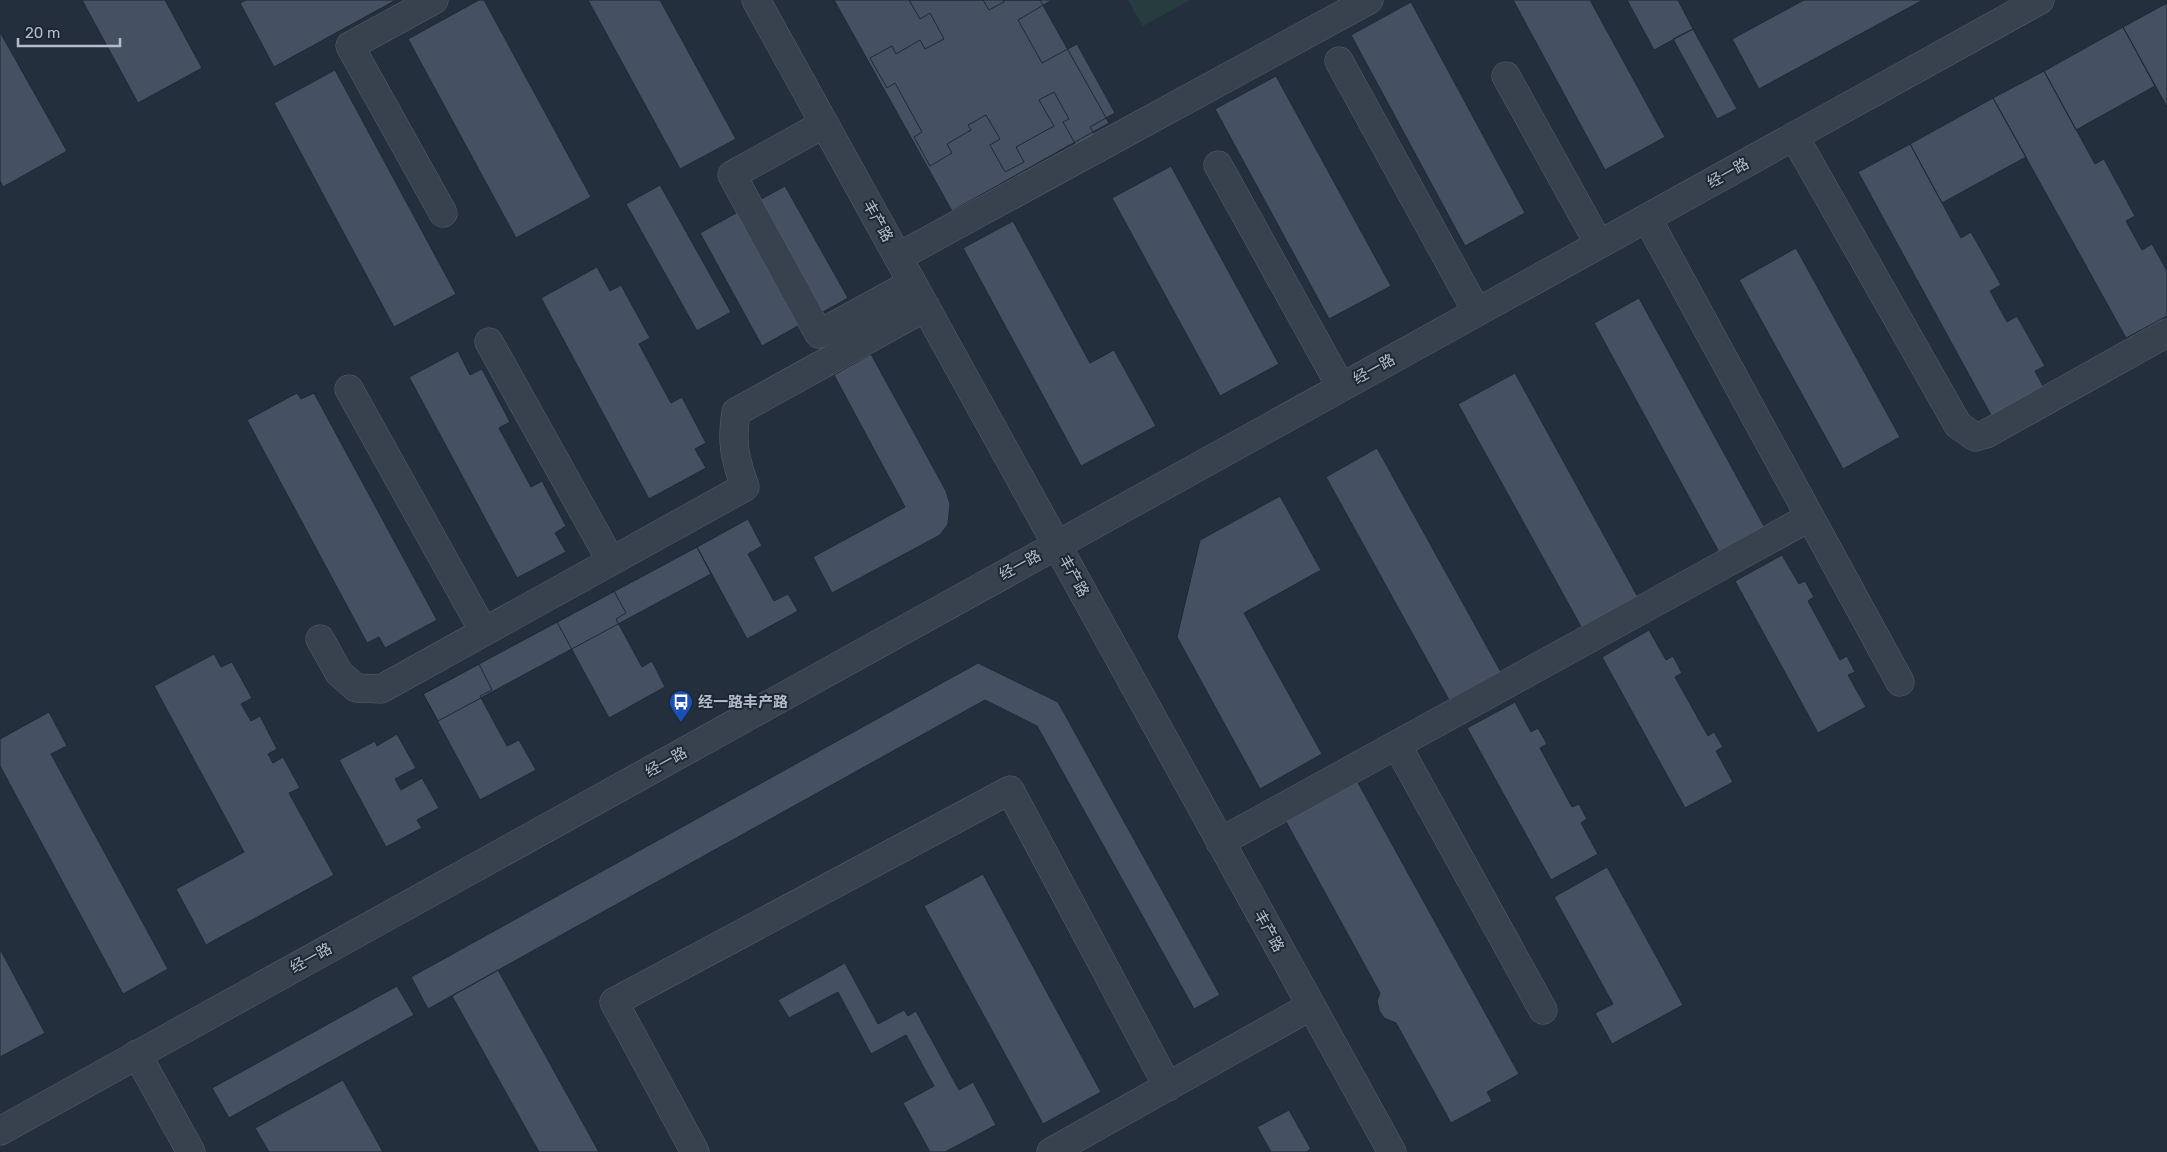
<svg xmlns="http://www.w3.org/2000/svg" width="2167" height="1152" font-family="Rubik,'Noto Sans SC',sans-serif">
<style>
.green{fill:#263c3f}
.building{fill:#455162;stroke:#1f2835}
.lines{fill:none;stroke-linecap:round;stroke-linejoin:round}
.minor-casing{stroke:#565f6c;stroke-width:29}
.minor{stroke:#38414e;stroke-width:28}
.labels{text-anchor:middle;stroke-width:4;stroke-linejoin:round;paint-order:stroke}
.street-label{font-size:15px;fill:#b4bcc9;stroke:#1d2633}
.poi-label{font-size:15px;font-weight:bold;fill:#b4bcc9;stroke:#1d2633;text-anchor:start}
</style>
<rect width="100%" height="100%" fill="#242f3e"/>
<!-- green -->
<path class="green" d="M1128,0H1190L1143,26Z"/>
<!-- building -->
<path class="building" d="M82,0H165L202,68L138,103Z
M246,0H396L274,67L240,3Z
M479,0H484L591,197L516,238L408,39Z
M588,0H660L736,139L680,169Z
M834,0H1040L1109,123L952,211Z
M909,0H983L989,10L1004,2L1003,0H1052L1018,20L1042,63L1077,44L1115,113L1090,127L1096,137L1077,147L1063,122L1069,119L1054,92L1039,100L1054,126L1016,147L1024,162L1005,172L990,145L1000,139L986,115L968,125L971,130L947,144L952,153L930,166L914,137L922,132L895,83L887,88L870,58L892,46L896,54L920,40L925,49L944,39L930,13L920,19Z
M1513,0H1590L1665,137L1605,170Z
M1627,0H1678L1693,29L1654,50Z
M1804,0H1923L1759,89L1732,39Z
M1411,2L1525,213L1465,246L1351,35Z
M2167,3V107L2123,27Z
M2123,27L2155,86L2076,130L2044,71Z
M1693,29L1737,109L1717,119L1673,39Z
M0,32L67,151L3,187L0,181Z
M335,70L456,294L394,327L274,103Z
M2044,71L2095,164L2104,159L2135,216L2126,221L2142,250L2152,244L2167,271V316L2126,338L1993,98Z
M1276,76L1391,286L1329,319L1215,109Z
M1993,98L2026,157L1942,203L1910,144Z
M1910,144L1961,238L1971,232L2001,285L1990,291L2007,322L2017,316L2045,366L2035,371L2044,388L1992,417L1858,172Z
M1171,166L1279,364L1220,396L1112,198Z
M660,185L731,312L697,331L626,204Z
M785,186L848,298L762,346L700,233Z
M1013,221L1090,363L1114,350L1156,426L1081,466L963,248Z
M1796,248L1900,437L1843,469L1739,280Z
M597,267L610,291L621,285L650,338L639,344L671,403L682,397L706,443L695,449L706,468L649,499L541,298Z
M1639,298L1765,528L1720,554L1594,323Z
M458,351L470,375L482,369L510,422L499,428L531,487L542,481L566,526L555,533L566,552L517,578L409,377Z
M871,354L946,491L950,504L948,524L940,535L832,593L813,557L905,507L834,375Z
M1515,373L1640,601L1584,632L1458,404Z
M297,393L301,399L314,393L437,620L385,648L379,637L367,643L247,420Z
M1377,448L1501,672L1449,700L1326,477Z
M1280,496L1321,570L1244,613L1322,754L1260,789L1177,637L1200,540Z
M748,519L762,546L748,554L774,601L788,594L798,611L747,639L697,547Z
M697,547L711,574L438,721L423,694Z
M1782,555L1799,584L1805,581L1814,597L1808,601L1840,660L1847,656L1855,672L1848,675L1866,707L1818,733L1735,581Z
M614,591L626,613L616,619L642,667L652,661L665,687L609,718L557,622Z
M1649,630L1666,660L1673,656L1682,673L1675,677L1708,736L1714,732L1723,747L1716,751L1733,782L1685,808L1602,657Z
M214,654L221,667L232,662L252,698L241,704L251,721L260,716L277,749L268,754L273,763L283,757L300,788L289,793L334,875L206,945L176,889L244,852L154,686Z
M978,663L1058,702L1220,995L1194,1009L1037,726L985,700L428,1009L411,977Z
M479,664L492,690L480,696L507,746L519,740L536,770L480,800L423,694Z
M1515,702L1531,732L1538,728L1547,744L1540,748L1572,807L1579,804L1587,819L1581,823L1598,854L1551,880L1467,728Z
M49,712L67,746L51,754L168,969L123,994L0,766V739Z
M397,734L416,768L395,779L401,790L422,778L439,808L417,820L422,828L386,847L339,760L375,741L377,746Z
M1356,779L1519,1074L1487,1092L1492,1101L1451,1123L1396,1023L1384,1018L1379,1010L1377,1001L1380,993L1284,818Z
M1607,867L1683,1005L1612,1044L1595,1013L1613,1004L1554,897Z
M983,874L1101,1092L1043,1124L924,906Z
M0,949L45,1033L0,1057Z
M845,963L878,1024L904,1010L908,1016L916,1011L959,1090L973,1082L996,1125L945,1152H930L903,1103L934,1086L906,1035L871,1054L838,992L789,1018L778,1000Z
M498,970L599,1152H539L452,996Z
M397,986L414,1015L229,1118L212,1088Z
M343,1080L383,1152H269L255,1128Z
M1289,1110L1311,1149L1306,1152H1271L1257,1127Z"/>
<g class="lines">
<!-- minor casing -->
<g class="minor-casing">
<path id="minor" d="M434,0L350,46L443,213
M756,0L1392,1152
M1339,61L1477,312
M1506,76L1599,244
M824,124L732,175L819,334L912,283
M1794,136L1958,425L1975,437L1986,434L2167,333
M1218,165L1341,387
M1647,218L1900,682
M898,257L1369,0
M489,342L611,561
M349,389L484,632
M320,639L339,673L356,688L381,689L745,487C735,459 731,442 736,412L926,307
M1397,745L1543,1010
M1220,842L1810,517
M137,1054L191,1152
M0,1131L2040,0
M695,1152L614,1002L1010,790L1168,1087
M1051,1152L1311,1006"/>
</g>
<!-- minor -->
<use href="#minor" class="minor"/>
</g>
<!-- icons -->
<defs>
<g id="bus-pin" transform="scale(1.25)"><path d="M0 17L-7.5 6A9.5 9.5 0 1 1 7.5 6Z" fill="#1a4fb4" stroke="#1d2633"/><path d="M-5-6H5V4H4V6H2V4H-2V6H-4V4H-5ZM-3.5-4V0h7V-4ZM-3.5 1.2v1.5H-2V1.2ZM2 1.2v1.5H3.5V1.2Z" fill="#fff"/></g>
</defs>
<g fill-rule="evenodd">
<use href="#bus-pin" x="681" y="702"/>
</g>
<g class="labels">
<!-- street labels -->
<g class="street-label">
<text transform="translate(1728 173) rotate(-29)" y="5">经一路</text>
<text transform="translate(878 221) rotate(61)" y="5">丰产路</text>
<text transform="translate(1374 369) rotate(-29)" y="5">经一路</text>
<text transform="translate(1020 565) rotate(-29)" y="5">经一路</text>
<text transform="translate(1074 576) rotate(61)" y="5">丰产路</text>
<text transform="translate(666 762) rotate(-29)" y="5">经一路</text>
<text transform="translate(1269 931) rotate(61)" y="5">丰产路</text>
<text transform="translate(311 958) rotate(-29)" y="5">经一路</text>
</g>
<!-- poi labels -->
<g class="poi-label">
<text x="698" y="707">经一路丰产路</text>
</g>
</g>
<!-- scale -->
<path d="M18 38v8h102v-8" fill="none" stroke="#b4bcc9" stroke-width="2.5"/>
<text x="25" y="38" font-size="15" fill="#b4bcc9" stroke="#1d2633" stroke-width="4" paint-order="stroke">20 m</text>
</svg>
